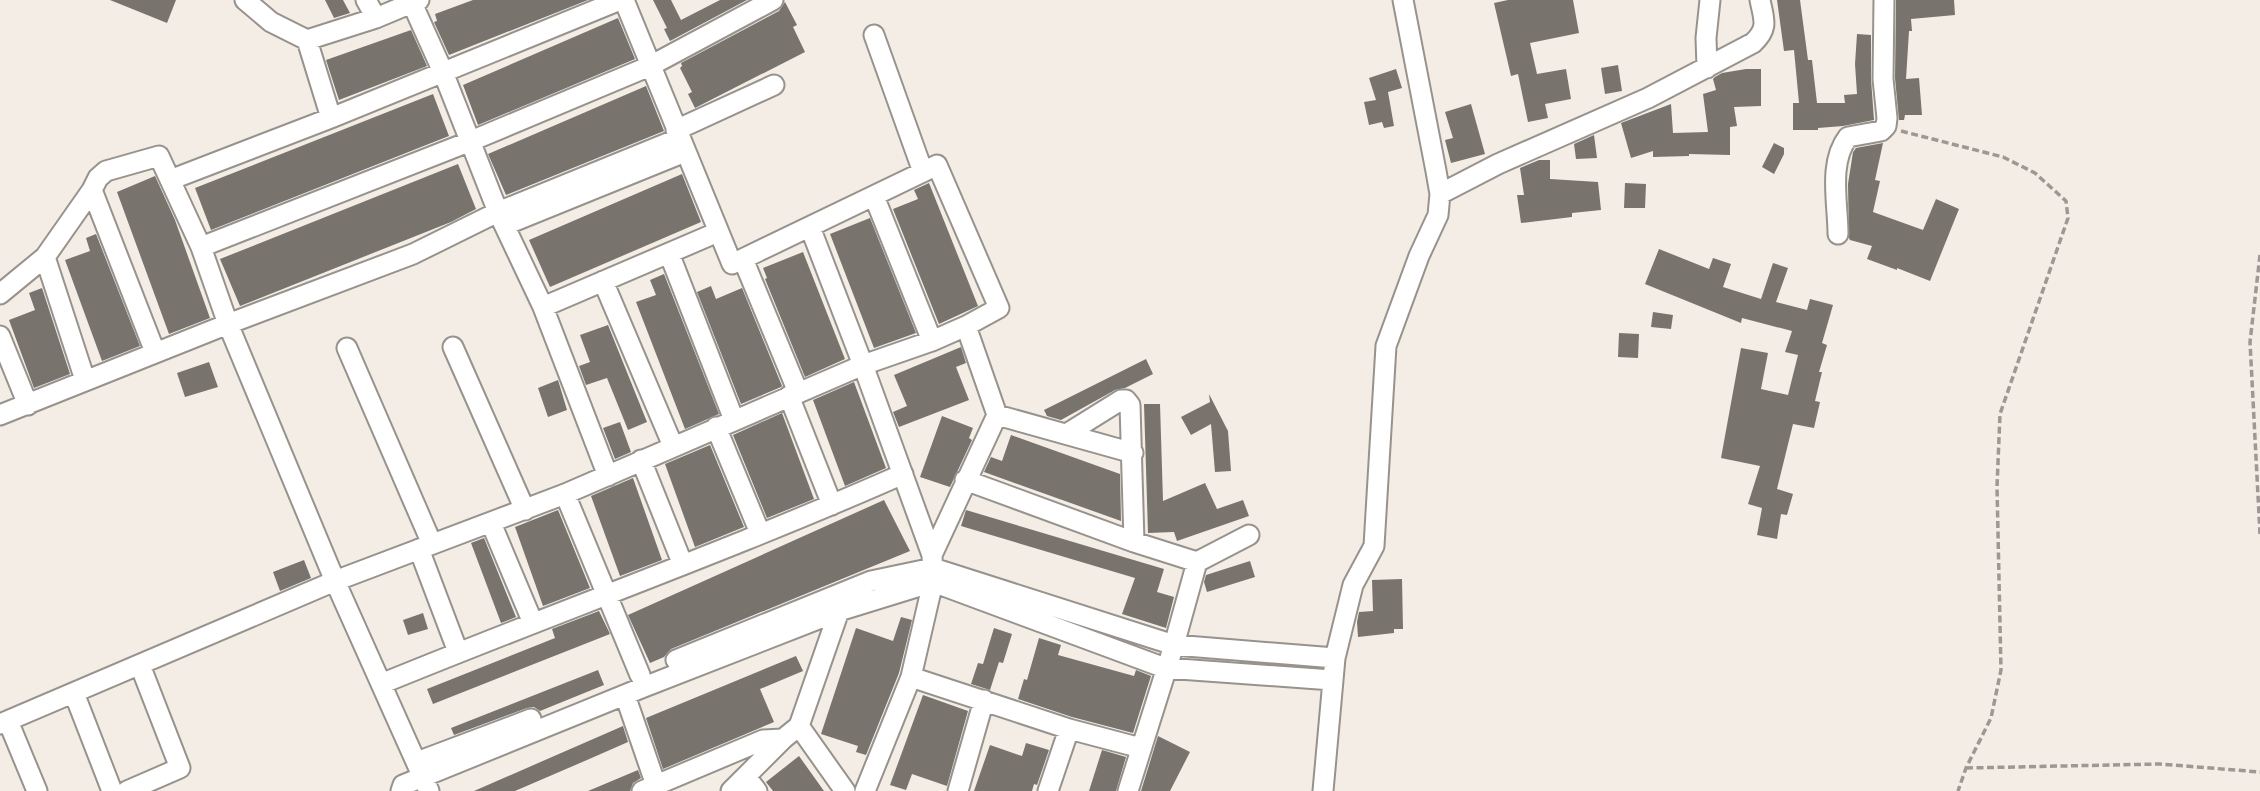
<svg xmlns="http://www.w3.org/2000/svg" width="2260" height="791" font-family="'Nunito Sans',sans-serif">
<style>
.building{fill:#78736d}
.lines{fill:none;stroke-linecap:round;stroke-linejoin:round}
.minor-casing{stroke:#98928c;stroke-width:23}
.path{stroke:#9d9893;stroke-width:3.5;stroke-dasharray:7 3.5;stroke-linecap:butt}
.minor{stroke:#fff;stroke-width:19}
</style>
<rect width="100%" height="100%" fill="#f3ede6"/>
<!-- building -->
<path class="building" d="M110,0H176L167,23Z
M325,0H343L350,13L334,18Z
M473,0H588L449,55L434,22L437,21L435,14Z
M653,0H671L681,20L720,0H747L670,41L664,29L667,28Z
M1508,0H1573L1579,33L1530,43L1537,74L1566,69L1571,99L1545,104L1548,118L1528,122L1518,74L1511,76L1494,3Z
M1777,0H1800L1808,60H1812L1817,103H1845L1844,95L1857,94L1855,64L1857,34L1871,35V79L1874,120L1843,126L1818,128V130H1793V103H1799L1794,50L1784,51Z
M1896,0H1954L1955,15L1911,19L1912,31H1909L1906,79L1919,78L1922,115H1905L1904,120H1899L1895,78Z
M785,2L797,25L793,27L805,52L695,108L688,94L692,92L680,68L682,66L681,63L779,11Z
M618,18L635,59L478,125L463,85Z
M411,30L427,66L339,100L326,60Z
M1618,65L1622,91L1605,94L1601,68Z
M1396,69L1402,88L1388,92L1394,126L1384,128L1382,122L1369,125L1364,102L1376,100L1369,78Z
M1746,69H1761V106L1734,107L1737,126L1730,127V155L1689,154V156L1653,157V151L1631,158L1621,123L1671,104L1673,133L1708,132L1703,94L1716,90L1713,79L1715,77L1722,73Z
M646,86L664,131L506,195L488,154Z
M433,94L449,136L211,230L195,188Z
M1471,104L1485,154L1451,163L1445,140L1453,138L1445,112Z
M1594,135L1597,158L1576,159L1574,144Z
M1774,143L1784,148V154L1774,174L1762,167Z
M1883,143L1875,180L1880,181L1873,212L1923,230L1936,199L1959,209L1930,281L1897,268V270L1867,259L1872,246L1850,240L1849,238L1848,184L1853,152L1856,148Z
M1539,160H1550V179L1598,182L1601,210L1572,213V217L1521,223L1517,195H1524L1520,168Z
M458,164L476,209L451,222L240,306L220,259Z
M682,174L701,222L550,287L529,240Z
M155,176L175,220L210,318L169,334L117,192Z
M929,183L978,306L939,324L893,209L918,199L914,190Z
M1625,183L1646,184L1645,208H1624Z
M870,218L916,333L874,348L830,234Z
M96,234L140,346L102,361L65,260L90,251L86,238Z
M1659,249L1709,269L1713,258L1731,264L1723,287L1761,299L1773,263L1788,268L1776,302L1807,310L1810,299L1833,305L1822,343L1827,345L1819,372H1822L1815,401L1820,402L1814,428L1793,424L1777,489L1793,494L1787,515L1781,514L1777,539L1757,535L1762,508L1748,504L1760,466L1721,458L1741,348L1768,353L1761,389L1788,395L1798,355L1785,352L1792,331L1742,318L1741,323L1645,284Z
M803,252L845,359L805,377L765,279L767,278L763,268Z
M664,274L719,414L685,429L636,302L656,295L650,280Z
M711,286L716,299L742,288L782,386L781,387L741,404L697,292Z
M42,288L70,374L34,388L9,320L35,310L29,293Z
M1653,312L1673,315L1671,329L1651,327Z
M608,325L647,422L628,430L607,378L586,385L579,366L590,362L580,335Z
M1619,333L1639,334L1638,358L1618,357Z
M961,347L966,363L956,367L969,400L899,427L893,412L907,406L894,375Z
M1146,359L1153,374L1125,388L1115,390L1061,420L1047,416L1044,410Z
M209,362L218,387L185,397L177,373Z
M558,380L567,410L548,417L538,388Z
M854,382L886,468L845,486L813,400Z
M1209,394L1228,431L1231,471L1215,472L1211,424L1191,435L1181,417L1210,402Z
M1144,404H1160L1163,501L1205,483L1217,509L1243,500L1249,516L1177,541L1174,532L1148,533Z
M782,413L814,499L767,518L733,435Z
M942,416L973,428L969,438L972,440L950,487L920,477Z
M620,422L631,452L615,459L603,428Z
M1011,435L1120,474L1121,521L984,472L991,457L1002,461Z
M710,445L744,527L695,547L665,464Z
M633,478L662,560L620,576L591,496Z
M884,500L910,551L671,649L664,657L650,663L628,615Z
M558,510L590,588L543,606L515,527Z
M966,510L1164,569L1157,592L1174,597L1166,628L1122,614L1135,578L961,526Z
M484,538L516,617L501,623L471,543Z
M304,560L311,578L280,591L273,572Z
M1250,561L1255,577L1207,592L1204,582L1206,575Z
M1402,579L1403,629H1394V633L1358,637L1357,622L1359,612L1373,611L1372,580Z
M599,611L610,634L433,704L427,689L555,638L552,629Z
M423,613L428,629L408,635L403,620Z
M901,617L912,620L899,673L866,755L856,752L858,746L821,734L856,628L893,641Z
M994,628L1012,634L1003,663L999,662L990,690L971,684L978,663L983,664Z
M1039,638L1061,645L1058,655L1134,676L1136,670L1151,676L1133,733L1072,717L1018,699L1024,679L1027,680Z
M796,656L803,671L760,689L774,722L663,769L646,718Z
M598,670L604,685L540,711L534,707L527,708L454,735L451,728Z
M923,695L968,711L947,786L912,774L906,790L890,785Z
M623,726L628,742L587,760L515,791H474Z
M1158,736L1190,752L1170,791H1141Z
M1026,743L1049,750L1037,785L1034,784L1032,791H974L990,745L1022,756Z
M1102,750L1126,757L1116,791H1089Z
M799,756L824,791H773L766,782Z
M638,770L641,778L633,783L630,791H588Z"/>
<g class="lines">
<!-- minor casing -->
<g class="minor-casing">
<path id="minor" d="M245,0L271,22L307,40L376,18L419,0
M366,0L376,18
M624,0L732,264L923,172
M412,3L443,72L498,212L543,307L608,476
M307,40L331,118
M1707,68L1706,38L1710,0
M676,130L774,85
M170,180L331,118L620,0
M92,190L155,352
M1440,194L1498,164L1648,98L1753,43C1769,28 1764,20 1760,0
M874,196L932,341
M505,225L685,152
M810,227L863,365L932,555
M1838,234C1838,203 1828,163 1848,137L1881,131L1886,126L1887,118L1883,79L1884,0
M201,247L471,141L650,66L773,0
M669,253L734,420
M45,257L85,380
M743,259L798,392
M603,281L673,446
M0,294L45,257L92,190L98,178L106,171L159,156L201,247L228,324L335,581L429,791
M543,307L718,232
M0,336L28,405
M453,347L525,510
M347,348L432,544
M789,396L832,505
M0,415L228,324L413,254L498,212L680,138
M997,415L1133,453
M716,427L760,533
M1068,433L1121,400H1126L1130,405L1134,542
M641,460L683,565
M965,480L1134,542L1197,562L1249,535
M565,494L640,675
M491,523L533,623
M419,549L458,652
M676,660L871,581L933,568L1174,645L1335,658
M911,677L1069,729L1141,748
M381,684C554,613 731,550 903,474
M74,693L112,791
M625,695L658,791
M8,721L37,791
M0,724L335,581L565,494L863,365L932,341L966,326
M799,726L845,791
M417,762L531,719
M746,777L757,791
M127,791L180,768L140,665
M401,791L403,785L644,687L839,611L933,582L932,555L997,415L966,326L999,308L937,165L923,172L874,35
M642,791L763,740L783,739
M731,791L783,739L799,726L839,611
M865,791L911,677L933,582L1165,668L1332,680
M958,791L984,700
M1048,791L1069,729
M1128,791L1174,645L1197,562
M1323,791L1335,658L1353,585L1374,546L1386,346L1419,256L1438,215L1440,194L1436,171L1403,0"/>
</g>
<!-- path -->
<path class="path" d="M1901,131L2003,157L2035,173L2066,201L2068,218L2000,414L1997,487L2001,670L1991,718L1966,768L1958,791
M2260,255L2250,342L2260,534
M1966,768L2160,764L2260,772"/>
<!-- minor -->
<use href="#minor" class="minor"/>
</g>
</svg>
